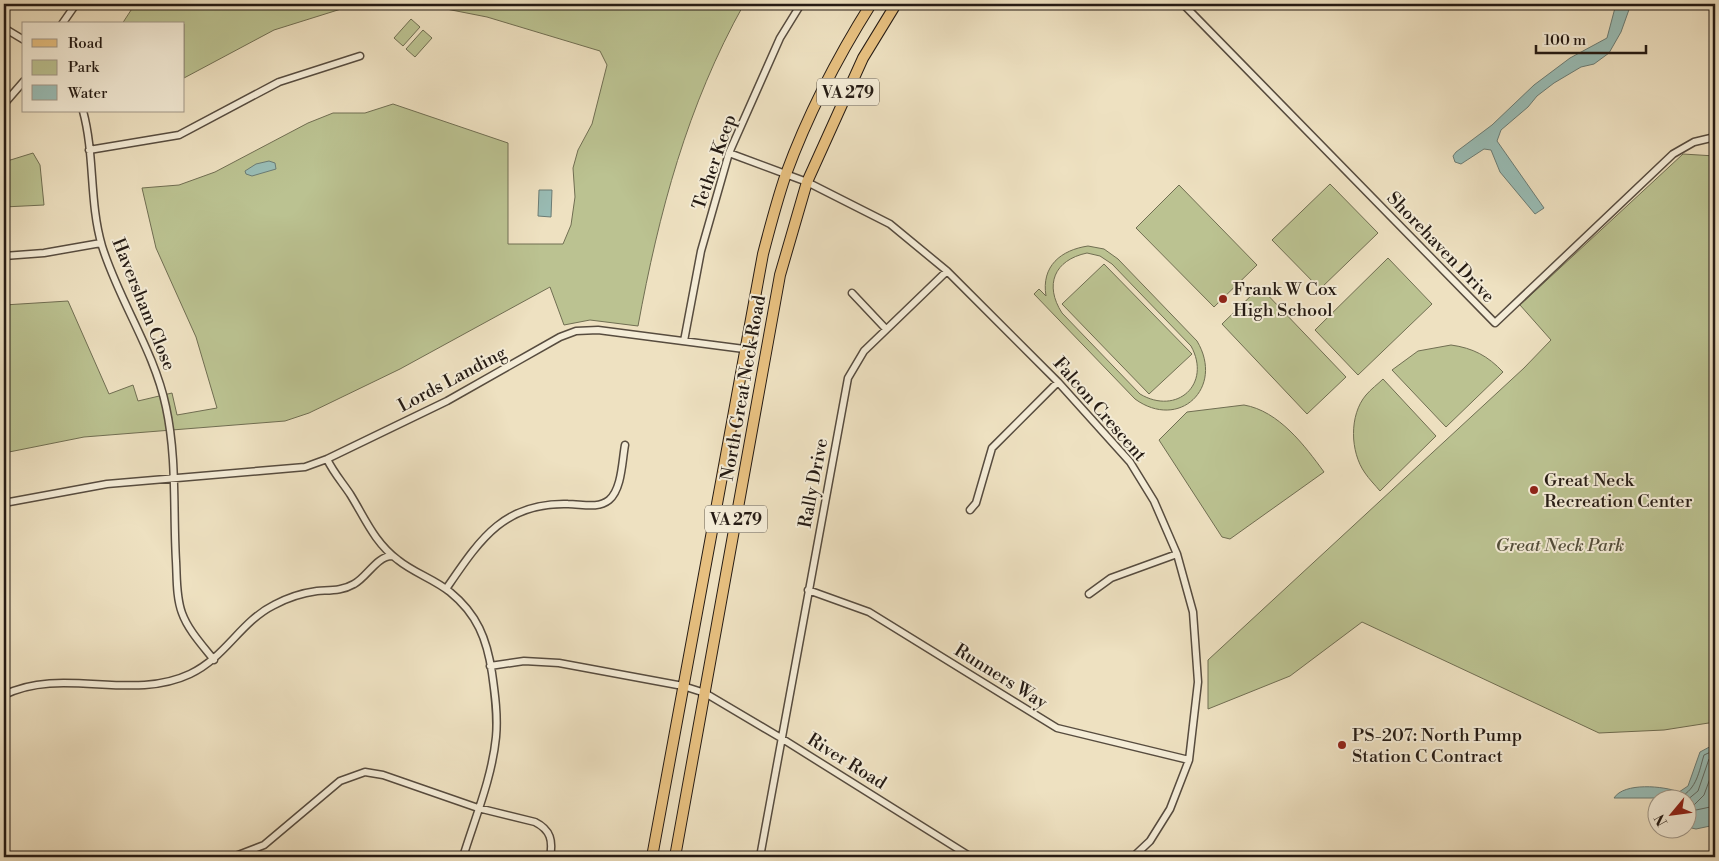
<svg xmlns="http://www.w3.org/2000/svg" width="1719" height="861" font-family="'Libre Bodoni',serif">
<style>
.green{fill:#bbc291;stroke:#706e52;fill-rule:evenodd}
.water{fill:#99bdb6;stroke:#6b7c75}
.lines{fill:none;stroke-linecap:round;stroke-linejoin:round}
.shore{stroke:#5f6c65;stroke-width:1}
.street-casing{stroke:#574c3f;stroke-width:9}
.primary-casing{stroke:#251b14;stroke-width:12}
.street{stroke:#f4ecd7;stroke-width:6}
.primary{stroke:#e7c080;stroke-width:10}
.poi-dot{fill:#8f2418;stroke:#f4ecd7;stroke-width:2}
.labels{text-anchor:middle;stroke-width:4;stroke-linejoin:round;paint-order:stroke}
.shield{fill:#f4ecd7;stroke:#635a4e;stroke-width:1}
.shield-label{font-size:16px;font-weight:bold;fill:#251b14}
.street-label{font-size:18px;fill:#251b14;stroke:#f4ecd7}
.poi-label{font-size:18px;fill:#251b14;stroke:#f4ecd7;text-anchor:start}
.park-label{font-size:18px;font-style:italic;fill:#524d3a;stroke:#f4ecd7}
</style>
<rect width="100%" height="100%" fill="#eee1c1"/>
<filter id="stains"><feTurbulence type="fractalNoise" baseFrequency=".004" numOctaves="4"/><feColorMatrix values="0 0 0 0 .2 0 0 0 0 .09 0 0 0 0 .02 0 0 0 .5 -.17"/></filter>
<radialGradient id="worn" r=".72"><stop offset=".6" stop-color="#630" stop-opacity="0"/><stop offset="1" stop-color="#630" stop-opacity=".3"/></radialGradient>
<!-- green -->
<path class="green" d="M135,4H357L274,30L184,78V24H122Z
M421,4H744C687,106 659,212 638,326L590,320L564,325L550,287L400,369L309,413L285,421L84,437L4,453V305L68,301L109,394L133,385L138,401L172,393L177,415L217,408L196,337L156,248L142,188L179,185L215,172L308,123L333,113H365L393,104L508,143V244H563L571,225L575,197L573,168L578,150L592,124L607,65L600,51L487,17Z
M411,19L420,27L403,46L394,38Z
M423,30L432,38L415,57L406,49Z
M33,153L40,165L44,205L4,207V162Z
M1683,154L1715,156V722L1664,730L1599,733L1362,622L1290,676L1208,709V660L1524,368L1551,340L1520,305Z
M1330,184L1378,233L1320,289L1272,240Z
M1179,185L1257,265L1214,307L1136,228Z
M1088,246L1104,249L1118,259L1197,341C1225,388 1179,431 1135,399L1034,294L1039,289L1046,296C1041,266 1061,250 1088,246ZM1087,253L1100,256L1112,264L1191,346C1212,384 1177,416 1140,394L1062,313C1044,285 1054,260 1087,253Z
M1388,258L1432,304L1358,375L1315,330Z
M1104,264L1192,354L1149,394L1062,304Z
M1260,287L1346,377L1307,414L1222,324Z
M1451,345C1473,348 1488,356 1503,372L1446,427L1392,370L1418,351Z
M1383,379L1436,436L1380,491C1375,485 1369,479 1365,473C1350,452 1349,415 1366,395C1371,389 1378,384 1383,379Z
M1244,405C1279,411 1305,446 1324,472L1230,539L1222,537L1159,440L1187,412Z"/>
<!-- water -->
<path class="water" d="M1616,4H1631L1621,32L1609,53L1594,64L1581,67L1554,83L1537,96L1528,107L1501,130L1497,141L1544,208L1535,214L1500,172L1491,150L1484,149L1461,164L1455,162L1453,156L1456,152L1492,125L1534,85L1570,58L1607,38Z
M269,161L275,163L276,169L252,176L246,174L245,171L256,164Z
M539,190H552L551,217L538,216Z
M1715,744V825L1696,829L1687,827L1686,798H1614C1624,782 1664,786 1679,792L1688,786L1700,752Z"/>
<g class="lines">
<!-- shore -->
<path class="shore" d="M1715,765L1704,795L1692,807L1696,810L1715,806
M1662,798L1663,792L1680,797C1697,789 1699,771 1704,755L1715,750
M1686,801L1698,791L1709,759L1715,756"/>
<!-- street casing -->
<g class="street-casing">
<path id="street" d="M1183,4L1495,323L1673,154L1694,142L1715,137
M62,24L76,4
M4,28L24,40
M4,104L24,81
M83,111C95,155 89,202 102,246C119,301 154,350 166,407C177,458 173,509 176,561C177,578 176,597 182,613C188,630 203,646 214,660
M89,150L179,135L279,82L360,56
M729,153L807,182L890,224L947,271L1058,382L1130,462L1154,501L1177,554L1193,612L1198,682L1189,760L1170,809L1150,841L1133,857
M4,256L44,253L101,243
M852,293L885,328
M684,341L701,251L729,153L780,38L801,4
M327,459C333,472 342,482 350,494C365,518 374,542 398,560C414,573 434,579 450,592C477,614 487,639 492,673C495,694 498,716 496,737C492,778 475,818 463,857
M4,503L107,484L305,467L327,459L447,401L560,337L576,331L598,330L744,349
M970,510L976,503L992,448L1058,382
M446,589C479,541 503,502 568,504C582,504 598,509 609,500C622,489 622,461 625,445
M808,590L869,612L1057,728L1189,760
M1089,594L1111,578L1177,554
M490,666L524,661L559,663L683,686L705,693L781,738L971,857
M4,695C62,666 131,702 190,674C226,657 240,622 274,605C287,598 302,593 317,591C330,590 342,591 354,584C367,577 377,556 392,556
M233,857L264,845L340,781L365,772L383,775L478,808L535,822C551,830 553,841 550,857
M760,857L848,378L864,351L947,271"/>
</g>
<!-- primary casing -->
<g class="primary-casing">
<path id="primary" d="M652,857L763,254C770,227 777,200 786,174C808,114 837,58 871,4
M675,857L780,275L807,182L863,58L896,4"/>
</g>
<!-- street -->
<use href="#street" class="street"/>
<!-- primary -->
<use href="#primary" class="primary"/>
</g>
<!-- markers -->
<g class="poi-dot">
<circle cx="1223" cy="299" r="5"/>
<circle cx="1534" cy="490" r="5"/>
<circle cx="1342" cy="745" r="5"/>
</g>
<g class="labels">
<!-- shield labels -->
<g class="shield">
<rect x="817" y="78.5" width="62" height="27" rx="4"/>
<rect x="705" y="505.5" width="62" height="27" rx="4"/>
</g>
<g class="shield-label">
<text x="848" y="98">VA 279</text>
<text x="736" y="525">VA 279</text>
</g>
<!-- street labels -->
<g class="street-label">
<text transform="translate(714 162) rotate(-71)" y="6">Tether Keep</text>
<text transform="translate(1441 247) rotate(46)" y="6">Shorehaven Drive</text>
<text transform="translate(144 304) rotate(68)" y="6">Haversham Close</text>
<text transform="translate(452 379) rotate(-28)" y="6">Lords Landing</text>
<text transform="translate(743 388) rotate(-80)" y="6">North Great Neck Road</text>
<text transform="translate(1100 409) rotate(49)" y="6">Falcon Crescent</text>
<text transform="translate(813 483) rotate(-79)" y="6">Rally Drive</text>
<text transform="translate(1001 676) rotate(32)" y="6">Runners Way</text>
<text transform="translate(847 761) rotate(32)" y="6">River Road</text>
</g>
<!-- poi labels -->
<g class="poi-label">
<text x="1233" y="295">Frank W Cox<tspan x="1233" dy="21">High School</tspan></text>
<text x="1544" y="486">Great Neck<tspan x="1544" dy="21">Recreation Center</tspan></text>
<text x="1352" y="741">PS-207: North Pump<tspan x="1352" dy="21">Station C Contract</tspan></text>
</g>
<!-- park labels -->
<g class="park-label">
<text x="1560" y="551">Great Neck Park</text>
</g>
</g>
<!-- margin -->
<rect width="1719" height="861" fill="none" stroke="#eee1c1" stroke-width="20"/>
<rect x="5" y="5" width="1709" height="851" fill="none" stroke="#251b14" stroke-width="2.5"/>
<rect x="10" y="10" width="1699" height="841" fill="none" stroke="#251b14"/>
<!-- legend -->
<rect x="22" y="22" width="162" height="90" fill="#f4ecd7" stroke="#a19889"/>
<rect x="32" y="39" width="25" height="8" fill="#e7c080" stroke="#a19889"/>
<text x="68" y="48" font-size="15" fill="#251b14">Road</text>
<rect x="32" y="60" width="25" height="15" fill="#bbc291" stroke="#a19889"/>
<text x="68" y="72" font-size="15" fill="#251b14">Park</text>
<rect x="32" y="85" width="25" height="15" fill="#99bdb6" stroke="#a19889"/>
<text x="68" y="98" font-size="15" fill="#251b14">Water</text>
<!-- north arrow -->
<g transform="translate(1672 814) rotate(241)"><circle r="24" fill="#f4ecd7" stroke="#a19889"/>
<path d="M0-4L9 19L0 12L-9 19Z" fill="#8f2418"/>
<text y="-8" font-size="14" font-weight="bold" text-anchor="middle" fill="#251b14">N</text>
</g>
<!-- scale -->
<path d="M1536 45v8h110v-8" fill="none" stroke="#251b14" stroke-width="2.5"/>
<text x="1544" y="45" font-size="15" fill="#251b14" stroke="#f4ecd7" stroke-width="4" paint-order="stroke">100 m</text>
<rect width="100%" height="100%" filter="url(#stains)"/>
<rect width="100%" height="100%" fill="url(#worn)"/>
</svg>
